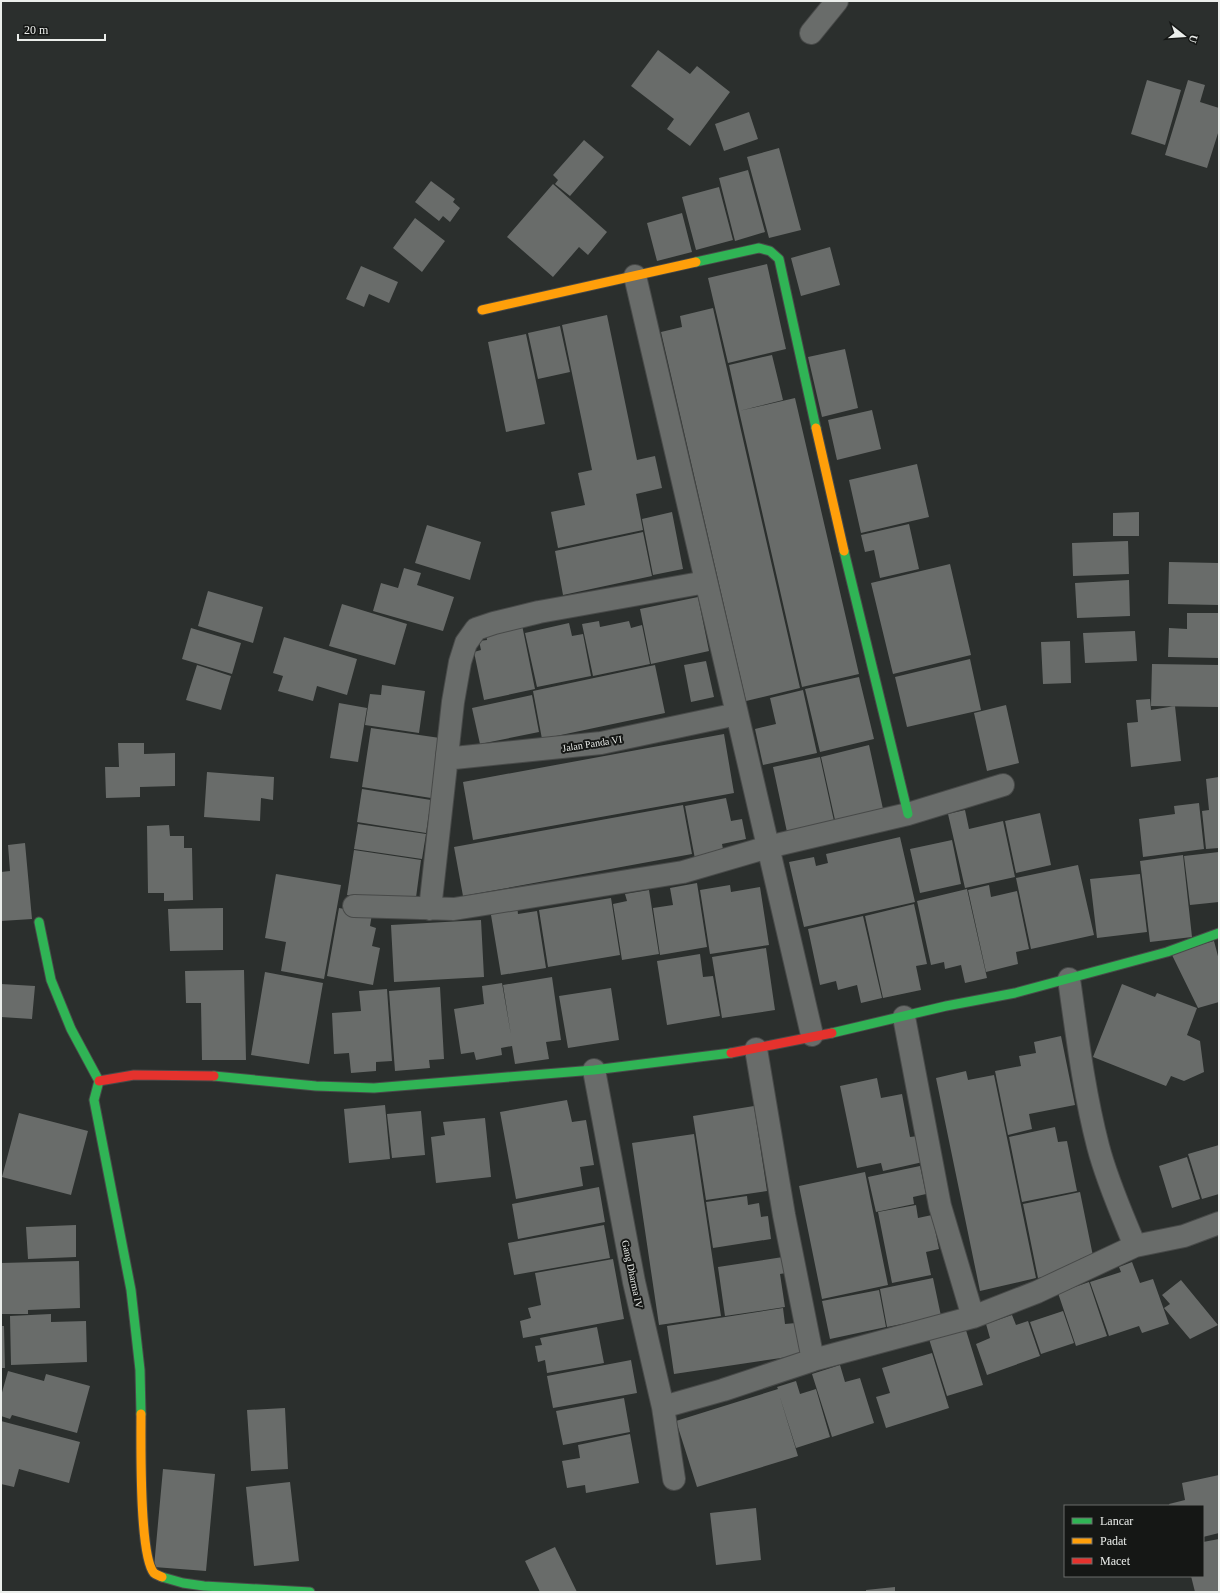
<svg xmlns="http://www.w3.org/2000/svg" width="1220" height="1593" font-family="'Times New Roman',serif">
<style>
.building{fill:#696c6a}
.lines{fill:none;stroke-linecap:round;stroke-linejoin:round}
.street-casing{stroke:#484a49;stroke-width:24}
.fast-casing{stroke:#484a49;stroke-width:11}
.slow-casing{stroke:#484a49;stroke-width:11}
.jam-casing{stroke:#484a49;stroke-width:11}
.street{stroke:#696c6a;stroke-width:22}
.fast{stroke:#30b455;stroke-width:9}
.slow{stroke:#ff9f0a;stroke-width:9}
.jam{stroke:#e5322d;stroke-width:9}
.labels{text-anchor:middle;stroke-width:4;stroke-linejoin:round;paint-order:stroke}
.street-label{font-size:10px;fill:#ebeeeb;stroke:#151715}
</style>
<rect width="100%" height="100%" fill="#2b2f2d"/>
<!-- building -->
<path class="building" d="M658,50L690,74L697,66L730,92L690,146L667,129L674,119L631,86Z
M1147,80L1181,90L1165,145L1131,134Z
M1188,80L1205,85L1200,102L1219,108V130L1207,168L1165,155Z
M749,112L758,139L724,151L715,124Z
M584,140L604,157L570,196L555,184L558,180L553,175Z
M779,148L801,230L769,238L747,157Z
M748,170L765,232L735,241L719,178Z
M431,181L455,199L453,202L460,208L450,222L443,216L439,221L415,202Z
M553,184L607,232L588,255L579,247L553,277L507,237Z
M719,187L733,240L696,250L682,197Z
M682,213L692,252L657,261L647,223Z
M415,218L445,241L422,272L393,248Z
M830,247L840,285L801,296L791,258Z
M767,264L786,349L728,363L708,278Z
M361,266L398,282L389,303L369,294L364,307L346,299Z
M713,308L800,688L746,701L661,332L682,327L680,316Z
M607,315L637,460L655,456L662,488L636,494L643,530L558,548L551,512L585,505L578,473L592,470L562,325Z
M560,326L570,372L538,379L528,333Z
M526,334L545,424L506,432L488,342Z
M845,349L858,408L822,417L808,357Z
M772,355L783,400L739,411L729,365Z
M795,398L859,674L802,687L739,411Z
M872,410L881,449L837,460L828,420Z
M917,464L929,517L861,533L849,480Z
M672,512L683,569L653,575L642,519Z
M1139,512V536H1113V513Z
M909,524L919,569L880,578L874,550L865,552L861,535Z
M427,525L481,542L470,580L415,563Z
M643,532L652,576L563,595L555,551Z
M1128,541L1129,574L1073,576L1072,543Z
M1169,562L1219,563V605L1168,604Z
M950,564L971,655L893,674L871,583Z
M404,568L421,573L417,585L454,597L443,631L373,611L381,583L398,588Z
M1129,580L1130,616L1077,618L1075,583Z
M208,591L263,607L253,643L198,626Z
M698,597L709,651L651,664L640,609Z
M342,604L407,624L395,665L329,646Z
M1187,613H1219V658L1168,657L1169,628L1187,629Z
M599,621L600,627L629,621L631,628L642,625L650,664L593,676L582,624Z
M569,623L572,636L583,634L591,676L537,687L525,633Z
M522,625L535,689L484,700L474,652L481,650L479,641L487,640L486,633Z
M191,628L241,643L232,674L182,659Z
M1135,631L1137,661L1085,663L1083,633Z
M284,637L357,659L347,695L317,686L313,701L278,691L283,676L273,673Z
M1070,641L1071,683L1043,684L1041,642Z
M970,659L981,710L907,727L895,677Z
M706,661L714,697L691,702L684,665Z
M1152,664L1219,665V707L1151,706Z
M197,665L231,676L221,710L186,700Z
M655,665L665,713L542,739L533,691Z
M859,677L874,739L820,752L805,689Z
M382,685L425,691L419,733L365,725L370,694L381,695Z
M803,690L817,753L763,765L755,729L776,724L770,698Z
M532,695L539,732L480,744L472,708Z
M1150,699L1151,710L1175,706L1181,761L1131,767L1127,723L1138,722L1136,700Z
M339,703L367,708L358,762L330,758Z
M1006,705L1019,763L987,771L974,713Z
M371,728L440,738L431,798L362,787Z
M724,734L734,793L473,840L463,782Z
M118,743H144V754L175,753V786L140,787V797L106,798L105,767H119Z
M869,745L883,809L835,820L821,757Z
M820,757L834,821L787,832L773,767Z
M207,772L274,777L273,800L261,798L260,821L204,817Z
M1219,777V848L1206,849L1202,811L1209,810L1206,779Z
M362,789L431,800L426,833L357,822Z
M726,798L731,821L742,819L746,839L722,844L724,854L695,859L685,806Z
M1199,803L1204,849L1143,857L1139,819L1175,814L1174,806Z
M683,805L692,854L463,896L454,847Z
M965,810L969,829L1003,821L1015,877L965,888L948,814Z
M1040,813L1051,865L1016,873L1005,821Z
M358,824L426,834L422,859L354,849Z
M169,825L170,836H184V848H192L193,900L164,901V893H148L147,826Z
M900,837L915,902L804,927L789,862L814,857L816,866L828,863L826,854Z
M952,840L961,884L920,893L910,849Z
M25,843L32,919L1,921V872L10,871L8,845Z
M354,850L421,860L415,905L347,895Z
M1219,852V902L1190,905L1184,856Z
M1183,855L1192,937L1150,942L1140,861Z
M1078,865L1094,935L1031,949L1016,878Z
M276,874L341,885L324,979L281,971L286,942L265,938Z
M1140,874L1147,932L1097,938L1090,879Z
M697,883L707,947L660,955L653,908L673,905L670,888Z
M730,885L731,892L760,887L769,945L710,954L700,890Z
M989,885L991,897L1017,891L1029,949L1016,952L1018,964L986,972L968,890Z
M967,889L987,978L965,983L961,965L945,969L944,962L931,965L917,901Z
M649,890L659,954L622,960L613,904L627,901L625,894Z
M611,898L620,955L548,967L539,910Z
M914,904L927,964L916,966L921,990L883,998L865,916Z
M517,905L518,914L537,911L546,968L501,975L490,909Z
M223,908V950L170,951L168,909Z
M339,908L372,914L370,926L376,928L372,946L380,948L373,985L327,976Z
M863,916L882,998L861,1003L857,985L838,990L836,981L820,985L808,929Z
M481,920L484,977L394,982L391,925Z
M1214,941L1219,960V1002L1198,1008L1171,953Z
M766,948L775,1010L722,1018L712,957Z
M700,954L703,977L713,976L720,1016L667,1025L657,961Z
M244,970L246,1060H202L201,1003H186L185,971Z
M265,972L323,983L309,1064L251,1055Z
M552,977L561,1040L546,1042L549,1059L515,1064L512,1046L501,1048L502,1055L476,1060L474,1052L461,1054L454,1009L484,1004L482,986L502,983L511,1035L503,985Z
M1,984L35,986L32,1019L1,1017Z
M1122,984L1155,997L1157,993L1197,1008L1187,1035L1200,1041L1204,1072L1184,1081L1171,1076L1166,1086L1093,1057Z
M440,987L444,1059L429,1060L430,1068L395,1071L389,991Z
M611,988L619,1040L568,1048L559,996Z
M387,989L392,1061L376,1062V1071L351,1073L349,1053L334,1054L332,1013L361,1011L359,991Z
M1061,1036L1075,1105L1029,1114L1032,1129L1008,1135L995,1071L1021,1066L1019,1056L1036,1053L1034,1042Z
M966,1071L968,1080L994,1075L1036,1278L980,1291L936,1078Z
M877,1078L881,1098L902,1094L910,1137L918,1136L923,1162L883,1171L881,1163L857,1168L840,1086Z
M567,1100L572,1122L586,1120L594,1165L580,1167L583,1186L516,1199L500,1112Z
M385,1105L390,1159L349,1163L344,1109Z
M754,1106L767,1191L706,1200L693,1116Z
M421,1111L425,1155L392,1158L387,1114Z
M19,1113L88,1131L71,1195L2,1177Z
M485,1118L491,1177L436,1183L431,1137L445,1135L443,1122Z
M1055,1127L1058,1142L1067,1141L1077,1191L1022,1202L1009,1137Z
M694,1134L721,1316L659,1325L632,1143Z
M1219,1145V1194L1202,1199L1188,1154Z
M1187,1157L1200,1199L1172,1208L1159,1166Z
M920,1166L926,1194L913,1197L914,1204L876,1212L868,1177Z
M865,1172L888,1285L822,1299L799,1186Z
M599,1187L605,1222L518,1239L512,1204Z
M1080,1192L1093,1256L1080,1259L1082,1269L1038,1278L1023,1204Z
M747,1196L748,1205L759,1203L761,1217L768,1216L771,1239L713,1248L706,1202Z
M916,1205L918,1218L932,1215L939,1249L926,1252L931,1275L892,1283L878,1212Z
M76,1225V1257L28,1259L26,1227Z
M604,1225L610,1258L514,1275L508,1243Z
M783,1257L786,1273L780,1274L785,1307L725,1316L718,1267Z
M613,1259L624,1319L523,1338L520,1321L531,1318L528,1308L541,1305L535,1273Z
M79,1261L80,1308L28,1310V1314H1V1263Z
M1132,1262L1140,1283L1153,1279L1169,1324L1142,1333L1139,1326L1109,1336L1090,1282L1121,1272L1119,1267Z
M933,1278L941,1316L887,1327L880,1289Z
M1181,1280L1218,1325L1190,1339L1164,1308L1170,1304L1162,1295Z
M1089,1282L1107,1336L1076,1346L1058,1293Z
M879,1290L886,1327L830,1339L822,1301Z
M783,1308L785,1324L796,1323L801,1355L674,1374L667,1326Z
M1063,1311L1074,1343L1041,1354L1030,1322Z
M51,1314V1322L86,1321L87,1362L11,1365L10,1316Z
M1012,1315L1016,1325L1028,1321L1040,1356L987,1375L976,1344L990,1338L986,1324Z
M1,1326H4L5,1368H1Z
M597,1327L604,1363L547,1373L545,1360L538,1362L535,1346L542,1345L540,1338Z
M965,1327L983,1385L947,1396L929,1339Z
M932,1353L949,1408L886,1428L876,1397L890,1393L882,1368Z
M631,1360L637,1393L553,1408L547,1376Z
M840,1365L845,1382L860,1378L874,1423L832,1437L812,1374Z
M8,1371L44,1381L46,1374L90,1386L77,1433L12,1415L10,1419L1,1416V1396Z
M796,1381L800,1394L816,1389L830,1437L796,1448L779,1394L798,1456L697,1487L676,1421L778,1389L777,1387Z
M624,1398L630,1432L563,1445L556,1411Z
M285,1408L288,1469L251,1471L247,1410Z
M1,1421L80,1442L69,1483L19,1469L14,1487L1,1484Z
M630,1434L639,1483L586,1493L585,1485L567,1488L562,1461L580,1458L578,1445Z
M163,1469L215,1474L206,1571L154,1567Z
M1219,1475V1533L1203,1537V1506H1170L1169,1504L1185,1500L1182,1483Z
M290,1482L299,1561L254,1566L246,1487Z
M756,1508L761,1560L716,1565L710,1513Z
M1219,1539V1592H1195L1191,1576H1203V1542Z
M555,1547L577,1592H540L525,1561Z
M895,1587V1592H866V1590Z"/>
<g class="lines">
<!-- street casing -->
<g class="street-casing">
<path id="street" d="M811,33L837,1
M635,276L812,1035
M447,754L454,758L601,743L737,714
M354,906L454,909L683,872L768,847L908,814L1003,785
M430,909L453,702L460,662L466,643L476,629L494,623L539,612L706,582
M1069,979C1077,1035 1084,1092 1098,1146C1107,1181 1122,1214 1135,1246
M904,1017L940,1206L973,1317
M756,1049L784,1215L813,1360
M594,1070L634,1282L663,1407L674,1479
M663,1407L723,1390L813,1360L973,1317L1037,1292L1135,1246L1184,1236L1219,1223"/>
</g>
<!-- fast casing -->
<g class="fast-casing">
<path id="fast" d="M696,262L759,248L770,251L779,259L816,428
M844,551L908,814
M39,922L51,980L71,1029L99,1081L94,1100L131,1290L140,1370L141,1414
M832,1033L946,1006L1015,993L1167,952L1219,933
M214,1076L316,1086L374,1088L594,1070L731,1053
M162,1577L183,1583L204,1586L310,1592"/>
</g>
<!-- slow casing -->
<g class="slow-casing">
<path id="slow" d="M482,310L696,262
M816,428L844,551
M141,1414C141,1441 139,1556 154,1573C156,1575 160,1576 162,1577"/>
</g>
<!-- jam casing -->
<g class="jam-casing">
<path id="jam" d="M731,1053L832,1033
M99,1081L134,1075L214,1076"/>
</g>
<!-- street -->
<use href="#street" class="street"/>
<!-- fast -->
<use href="#fast" class="fast"/>
<!-- slow -->
<use href="#slow" class="slow"/>
<!-- jam -->
<use href="#jam" class="jam"/>
</g>
<g class="labels">
<!-- street labels -->
<g class="street-label">
<text transform="translate(592 743) rotate(-9)" y="4">Jalan Panda VI</text>
<text transform="translate(633 1274) rotate(78)" y="4">Gang Dharma IV</text>
</g>
</g>
<!-- border -->
<rect width="1220" height="1593" fill="none" stroke="#ebeeeb" stroke-width="4"/>
<!-- legend -->
<rect x="1064" y="1505" width="140" height="72" fill="#151715" stroke="#6b6d6b"/>
<rect x="1072" y="1518" width="20" height="6" fill="#30b455" stroke="#6b6d6b"/>
<text x="1100" y="1525" font-size="12" fill="#ebeeeb">Lancar</text>
<rect x="1072" y="1538" width="20" height="6" fill="#ff9f0a" stroke="#6b6d6b"/>
<text x="1100" y="1545" font-size="12" fill="#ebeeeb">Padat</text>
<rect x="1072" y="1558" width="20" height="6" fill="#e5322d" stroke="#6b6d6b"/>
<text x="1100" y="1565" font-size="12" fill="#ebeeeb">Macet</text>
<!-- north arrow -->
<g transform="translate(1184 36) rotate(107)" stroke="#151715" stroke-width="3" paint-order="stroke">
<path d="M0-3L7 15L0 10L-7 15Z" fill="#ebeeeb"/>
<text y="-6" font-size="11" font-weight="bold" text-anchor="middle" fill="#ebeeeb">U</text>
</g>
<!-- scale -->
<path d="M18 34v6h87v-6" fill="none" stroke="#ebeeeb" stroke-width="2"/>
<text x="24" y="34" font-size="12" fill="#ebeeeb" stroke="#151715" stroke-width="3" paint-order="stroke">20 m</text>
</svg>
